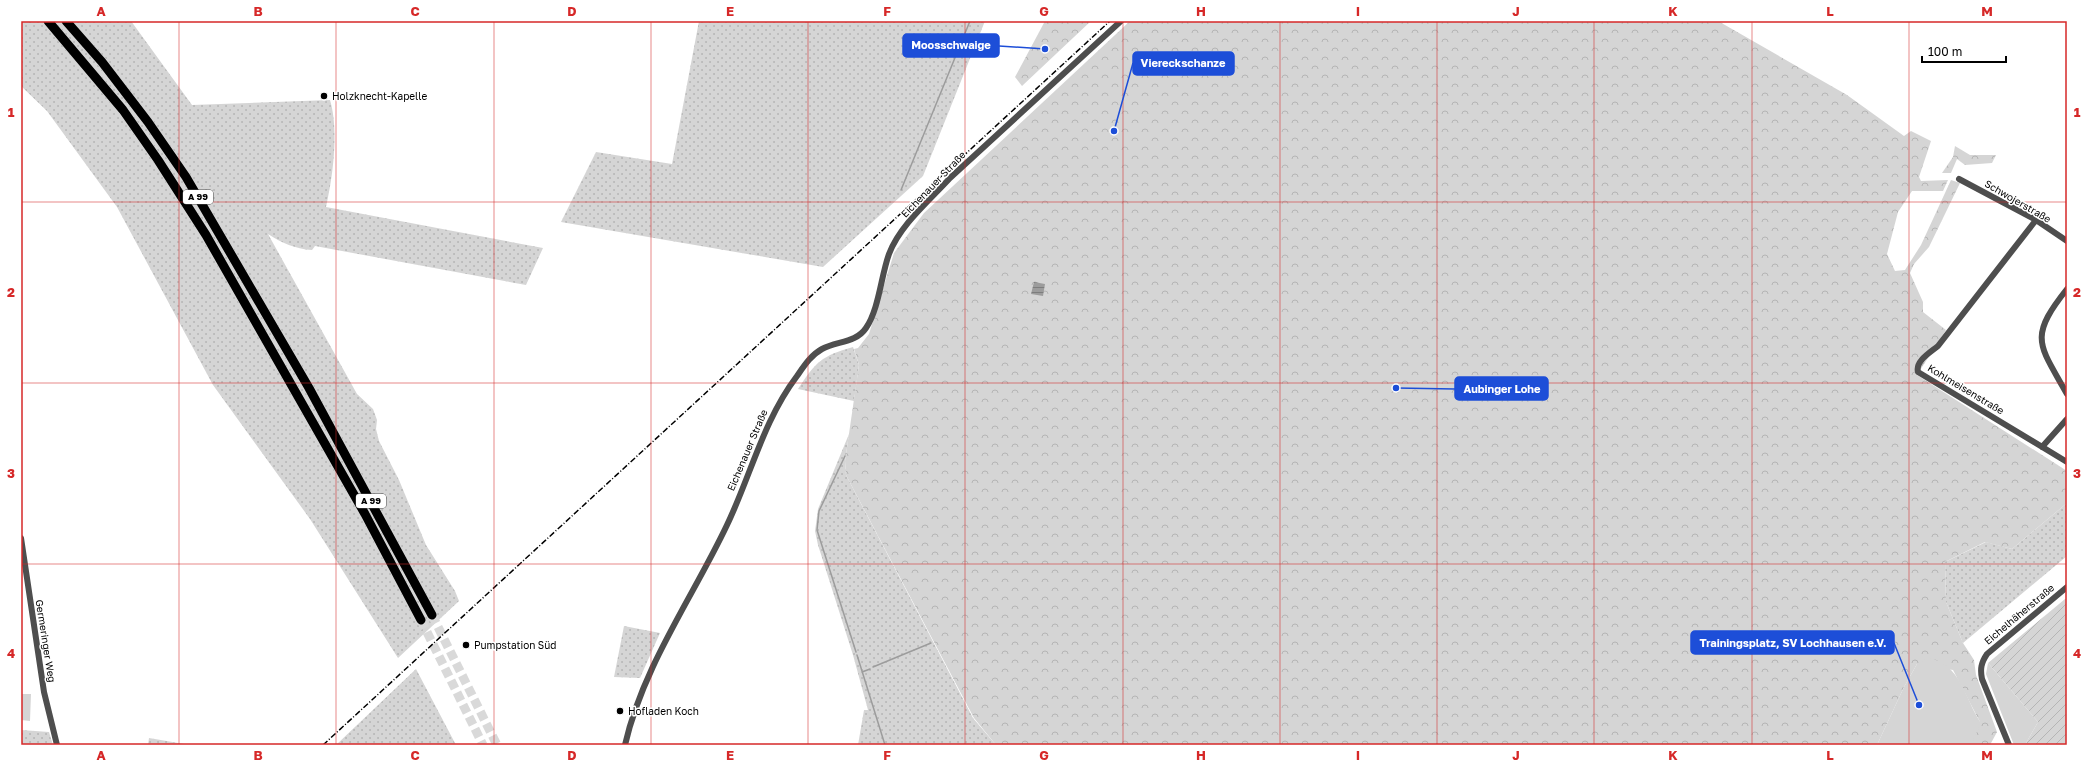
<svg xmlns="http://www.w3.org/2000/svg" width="2088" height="766" font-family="'Golos Text',sans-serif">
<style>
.grass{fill:url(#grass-dots)}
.forest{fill:url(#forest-crowns)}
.park{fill:#d5d5d5}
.garden{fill:url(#garden-furrows)}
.water{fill:url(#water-rules)}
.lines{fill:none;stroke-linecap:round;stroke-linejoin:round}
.stream{stroke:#9c9c9c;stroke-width:1.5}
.highway-tunnel{stroke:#d9d9d9;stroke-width:9;stroke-dasharray:9 4.5;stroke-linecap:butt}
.highway-casing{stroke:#dbdbdb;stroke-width:10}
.minor{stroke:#4e4e4e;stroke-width:6}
.highway{stroke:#000;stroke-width:9}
.rail{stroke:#000;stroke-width:1.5;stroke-dasharray:6 2 1 2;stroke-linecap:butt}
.grid{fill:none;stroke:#d62828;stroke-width:1;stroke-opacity:0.55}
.poi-dot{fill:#000;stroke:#fff;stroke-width:1.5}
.labels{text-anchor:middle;stroke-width:3;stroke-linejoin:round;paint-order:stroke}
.shield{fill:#fff;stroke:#4c4c4c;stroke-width:1}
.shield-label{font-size:9px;font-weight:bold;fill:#000}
.poi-label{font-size:10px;fill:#000;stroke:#fff;text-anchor:start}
.street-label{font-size:10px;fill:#000;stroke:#fff}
.leader{fill:none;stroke:#1d4ed8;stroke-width:1.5}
.callout-dot{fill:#1d4ed8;stroke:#fff;stroke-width:1.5}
.callout{fill:#1d4ed8;stroke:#1d4ed8;stroke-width:1.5}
.callout-label{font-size:11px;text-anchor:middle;font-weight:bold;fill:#fff}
.neatline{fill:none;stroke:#d62828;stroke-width:1.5}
.grid-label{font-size:13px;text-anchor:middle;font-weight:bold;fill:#d62828}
</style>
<defs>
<pattern id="grass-dots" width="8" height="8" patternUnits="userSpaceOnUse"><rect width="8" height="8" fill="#d5d5d5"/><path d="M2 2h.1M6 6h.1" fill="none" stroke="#b5b5b5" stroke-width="1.8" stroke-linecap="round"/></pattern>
<pattern id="forest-crowns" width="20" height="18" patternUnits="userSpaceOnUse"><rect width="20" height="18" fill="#d5d5d5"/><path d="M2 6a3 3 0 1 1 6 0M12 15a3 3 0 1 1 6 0" fill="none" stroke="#b5b5b5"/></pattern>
<pattern id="garden-furrows" width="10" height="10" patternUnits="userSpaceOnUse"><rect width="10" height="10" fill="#d5d5d5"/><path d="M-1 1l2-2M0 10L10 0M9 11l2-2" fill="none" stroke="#b5b5b5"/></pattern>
<pattern id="water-rules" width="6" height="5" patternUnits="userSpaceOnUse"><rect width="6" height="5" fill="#9c9c9c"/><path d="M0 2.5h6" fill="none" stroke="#7d7d7d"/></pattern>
</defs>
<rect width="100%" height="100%" fill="#fff"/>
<!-- grass -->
<path class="grass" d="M21,21H131L192,105L330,100C339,130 333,176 326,207L543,248L526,285L315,246L312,250C295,249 282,243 268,234L357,394L373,409L377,420L376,429L379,441L399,480L426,545L455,591L459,601L398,658L310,519L213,385L117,207L47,111L21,86Z
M699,21H985L923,176L823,267L561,222L596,152L672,164Z
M853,347L859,365L854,401L798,389C816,362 821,356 853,347Z
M849,434L845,461L846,475L973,718L996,745H858L864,710H868L853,655L818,545L815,531L818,509Z
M2067,503V556L1963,643L1946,602L1945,562L1986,542L2012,549Z
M624,626L660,633L640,678L614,677Z
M416,669L456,745H336Z
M21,730L49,732L53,745H21Z
M149,738L190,745H148Z"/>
<!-- forest -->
<path class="forest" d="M1045,21H1091L1022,86L1015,77Z
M1130,21H1718L1847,95L1904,136L1911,131L1931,141L1919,177L1921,181L1948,180L1943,191H1912L1898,212L1887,254L1895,271L1905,270L1921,245L1951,180L1960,183L1929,247L1914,264L1910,273L1923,302V312L1946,330L1917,375L2067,471V503L2012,549L1985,542L1945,562L1946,602L1963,643L1974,660L1976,675L1997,732L1990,745H1969L1980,722L1953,670L1917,664L1904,687L1877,745H996L974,718L846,475L845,461L859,365L854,349L858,348L869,334L894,253L924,213Z
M1955,146L1970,155H1996L1992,163L1965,165L1957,159L1951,173H1942L1953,157Z"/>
<!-- park -->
<path class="park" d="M1928,658C1961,663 1965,700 1981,723L1971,745H1877L1904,687L1917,664Z
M1988,663L2038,722L2026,743L2028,745H2014L1986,674Z
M21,694H31L30,721L21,720Z"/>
<!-- garden -->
<path class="garden" d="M2065,599H2067V745H2028L2026,743L2038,722L1988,663Z"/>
<!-- water -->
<path class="water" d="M1034,282L1045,284L1043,296L1031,294Z"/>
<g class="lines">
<!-- stream -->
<path class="stream" d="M901,190L970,21
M845,456L819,511L817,530L856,652
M857,655L885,745
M873,667L931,643
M862,672L870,669"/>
<!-- highway-tunnel -->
<path class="highway-tunnel" d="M432,615L497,745
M421,620L483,745"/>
<!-- highway casing -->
<g class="highway-casing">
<path id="highway" d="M48,21L123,110L158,160L206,235L365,514L421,620
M66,21L102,62L148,122L186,177L309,388L432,615"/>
</g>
<!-- minor -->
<path class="minor" d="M1959,179L2036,220L2067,241
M2036,220L1938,346C1931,352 1915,361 1918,372L2067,462
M2067,289C2028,338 2039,344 2067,394
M2042,447L2067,419
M21,538L44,692L57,745
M625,745C643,666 693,597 727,525C751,475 763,421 797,376C804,366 811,355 822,349C837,341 856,343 866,328C879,309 881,276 889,254C900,225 929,201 950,178L1121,21
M2009,745L1982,679C1980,669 1981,663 1987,654L2067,587"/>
<!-- highway -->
<use href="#highway" class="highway"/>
<!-- rail -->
<path class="rail" d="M323,745L1110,21"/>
</g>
<!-- grid -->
<path class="grid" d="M179,21V745M336,21V745M494,21V745M651,21V745M808,21V745M965,21V745M1123,21V745M1280,21V745M1437,21V745M1594,21V745M1752,21V745M1909,21V745M21,202H2067M21,383H2067M21,564H2067"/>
<!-- markers -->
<g class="poi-dot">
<circle cx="324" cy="96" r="4"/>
<circle cx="466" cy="645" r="4"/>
<circle cx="620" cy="711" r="4"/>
</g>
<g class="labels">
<!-- shield labels -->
<g class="shield">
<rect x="183" y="190" width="30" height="14" rx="3"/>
<rect x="356" y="494" width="30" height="14" rx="3"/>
</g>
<g class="shield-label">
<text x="198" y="200">A 99</text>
<text x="371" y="504">A 99</text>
</g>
<!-- poi labels -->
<g class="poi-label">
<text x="332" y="100">Holzknecht-Kapelle</text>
<text x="474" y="649">Pumpstation Süd</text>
<text x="628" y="715">Hofladen Koch</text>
</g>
<!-- street labels -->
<g class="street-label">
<text transform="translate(933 184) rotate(-46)" y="4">Eichenauer Straße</text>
<text transform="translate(2018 201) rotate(30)" y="4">Schwojerstraße</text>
<text transform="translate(1966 389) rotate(31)" y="4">Kohlmeisenstraße</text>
<text transform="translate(747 450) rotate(-67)" y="4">Eichenauer Straße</text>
<text transform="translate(2019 614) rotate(-40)" y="4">Eichelhäherstraße</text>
<text transform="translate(46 641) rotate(81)" y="4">Germeringer Weg</text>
</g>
</g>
<!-- callouts -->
<path class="leader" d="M1045 49L999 46M1114 131L1133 63M1396 388L1455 389M1919 705L1894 643"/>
<g class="callout-dot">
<circle cx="1045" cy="49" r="4"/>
<circle cx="1114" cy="131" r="4"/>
<circle cx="1396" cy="388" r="4"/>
<circle cx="1919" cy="705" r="4"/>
</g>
<g class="callout">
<rect x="903" y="34" width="96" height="23" rx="4"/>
<rect x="1133" y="52" width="101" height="23" rx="4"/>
<rect x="1455" y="377" width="93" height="23" rx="4"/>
<rect x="1691" y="631" width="203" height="23" rx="4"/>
</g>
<g class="callout-label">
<text x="951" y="49">Moosschwaige</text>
<text x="1183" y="67">Viereckschanze</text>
<text x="1502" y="393">Aubinger Lohe</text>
<text x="1793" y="647">Trainingsplatz, SV Lochhausen e.V.</text>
</g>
<!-- border -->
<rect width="2088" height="766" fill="none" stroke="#ffffff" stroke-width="44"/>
<!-- scale -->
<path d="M1922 56v6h84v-6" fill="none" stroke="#000000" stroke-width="2"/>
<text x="1928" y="56" font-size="12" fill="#000000" stroke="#ffffff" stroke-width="3" paint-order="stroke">100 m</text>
<rect x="22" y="22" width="2044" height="722" class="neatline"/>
<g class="grid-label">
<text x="101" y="16">A</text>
<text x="258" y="16">B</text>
<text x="415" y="16">C</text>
<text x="572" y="16">D</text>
<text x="730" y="16">E</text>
<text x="887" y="16">F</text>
<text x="1044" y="16">G</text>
<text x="1201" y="16">H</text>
<text x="1358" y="16">I</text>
<text x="1516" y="16">J</text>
<text x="1673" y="16">K</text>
<text x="1830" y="16">L</text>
<text x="1987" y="16">M</text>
<text x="11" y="117">1</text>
<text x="2077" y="117">1</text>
<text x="11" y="297">2</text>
<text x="2077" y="297">2</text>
<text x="11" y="478">3</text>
<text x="2077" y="478">3</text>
<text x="11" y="658">4</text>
<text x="2077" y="658">4</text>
<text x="101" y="760">A</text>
<text x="258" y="760">B</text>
<text x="415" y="760">C</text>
<text x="572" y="760">D</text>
<text x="730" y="760">E</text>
<text x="887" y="760">F</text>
<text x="1044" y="760">G</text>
<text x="1201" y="760">H</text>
<text x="1358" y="760">I</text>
<text x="1516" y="760">J</text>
<text x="1673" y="760">K</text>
<text x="1830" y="760">L</text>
<text x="1987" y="760">M</text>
</g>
</svg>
